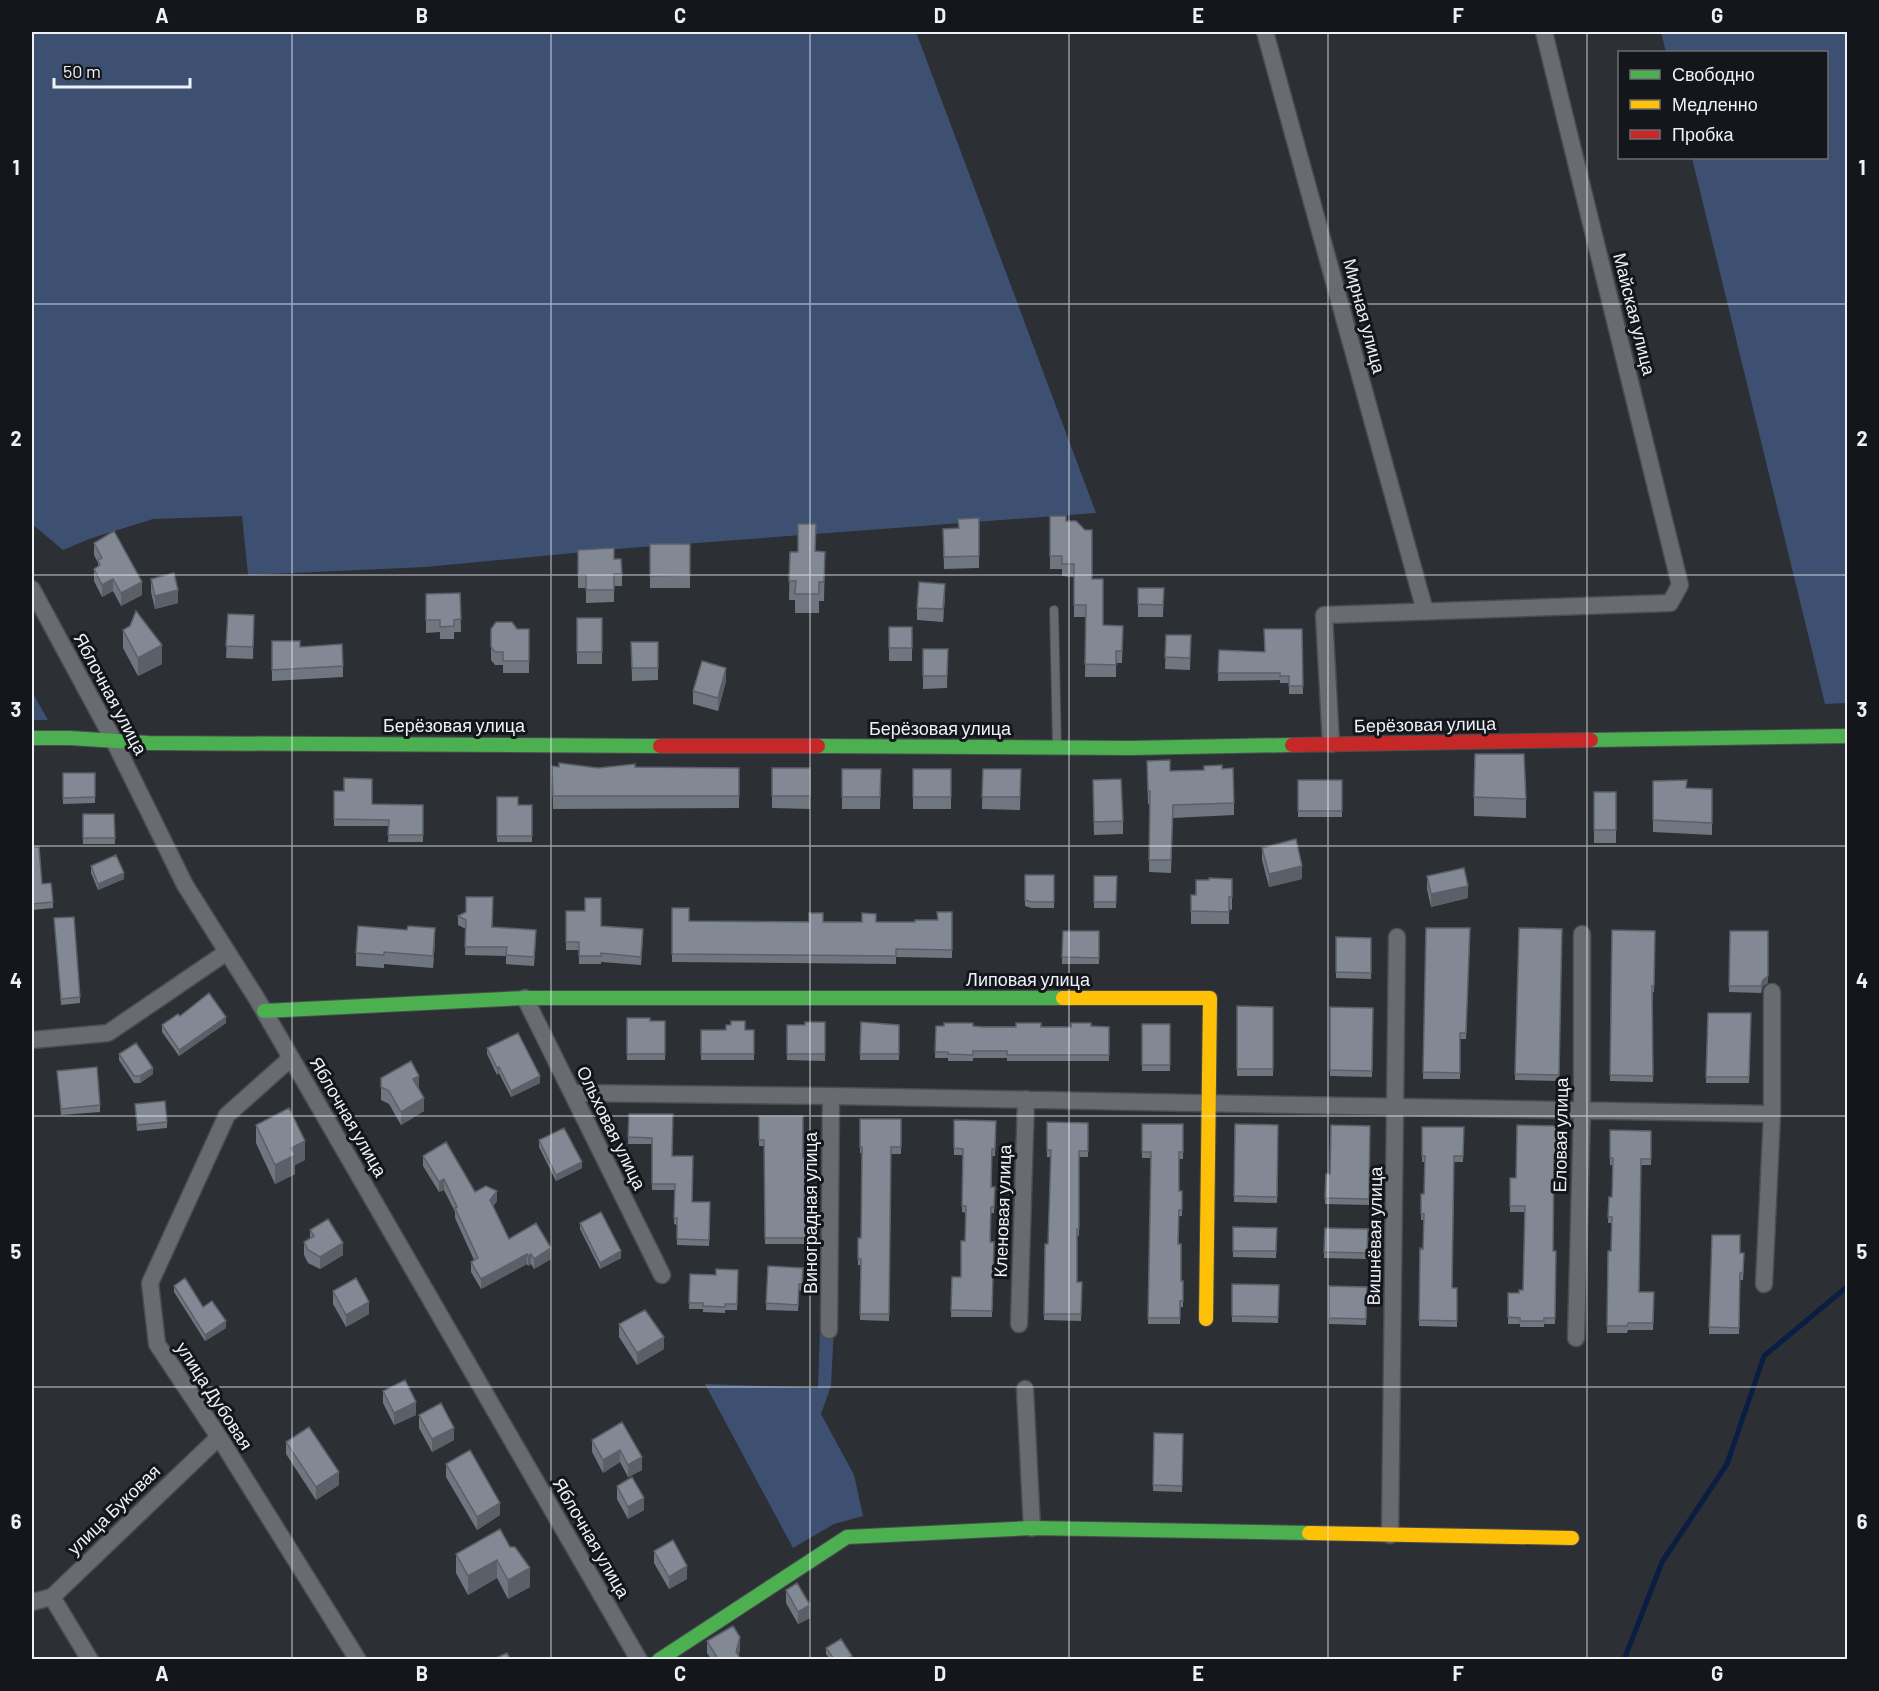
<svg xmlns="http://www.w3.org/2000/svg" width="1879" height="1691" font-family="Barlow,sans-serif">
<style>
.green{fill:#3d5072}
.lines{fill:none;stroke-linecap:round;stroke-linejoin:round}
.stream{stroke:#0a1d42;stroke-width:5}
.lane-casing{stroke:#494c50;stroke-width:10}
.street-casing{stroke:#494c50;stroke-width:19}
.fast-casing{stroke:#494c50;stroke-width:16}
.slow-casing{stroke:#494c50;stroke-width:16}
.jam-casing{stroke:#494c50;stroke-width:16}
.lane{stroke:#686b6f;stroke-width:8}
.street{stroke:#686b6f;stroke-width:16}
.fast{stroke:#4caf50;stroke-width:14}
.slow{stroke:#ffc107;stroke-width:14}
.jam{stroke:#c62828;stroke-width:14}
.wall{fill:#707680}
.shaded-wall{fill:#5b6068}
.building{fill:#828995;stroke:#5b6068;stroke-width:1.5}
.grid{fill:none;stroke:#eef2f8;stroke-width:1.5;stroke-opacity:0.55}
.labels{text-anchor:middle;stroke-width:6;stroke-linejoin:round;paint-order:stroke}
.street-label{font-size:18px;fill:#eef2f8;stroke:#14161b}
.neatline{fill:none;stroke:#eef2f8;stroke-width:2}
.grid-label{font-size:20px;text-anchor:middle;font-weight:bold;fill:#eef2f8}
</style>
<rect width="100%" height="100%" fill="#2c2f34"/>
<!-- green -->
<path class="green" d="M32,32H916L1096,513L616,549L425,567L248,575L242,516L153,519L89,539L63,550L32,524Z
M1661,32H1847V703L1825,704L1692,158H1826V52H1666Z
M32,692L48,720H32Z
M820,1327H834L831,1386L821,1414L854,1475L863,1516L834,1524L793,1548L705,1384L818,1388Z"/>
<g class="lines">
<!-- stream -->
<path class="stream" d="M1624,1660L1662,1562L1727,1464L1764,1356L1848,1286"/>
<!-- lane casing -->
<g class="lane-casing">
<path id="lane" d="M1054,610L1057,747"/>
</g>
<!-- street casing -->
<g class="street-casing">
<path id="street" d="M1265,32L1425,611
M32,589L114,741L185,885L257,999L639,1660
M1331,744L1324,615L1670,603L1680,585L1544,32
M525,998L662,1275
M32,1040L108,1033L227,952
M291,1058L227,1115L150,1283L157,1344L219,1437L358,1660
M572,1093L831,1096L1772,1114
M1764,1284L1772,1114V992
M1019,1324L1026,1099
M829,1330L831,1096
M1576,1338L1582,1110V934
M1025,1389L1032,1528
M1390,1535L1397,937
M52,1597L90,1660
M32,1602L52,1597L219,1437"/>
</g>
<!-- fast casing -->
<g class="fast-casing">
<path id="fast" d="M32,738H70L148,743L660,746
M1591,740L1848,736
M818,746L1130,748L1292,745
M264,1011L525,998H1063
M659,1660L847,1537L1032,1528L1309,1533"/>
</g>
<!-- slow casing -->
<g class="slow-casing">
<path id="slow" d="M1063,998H1210L1206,1319
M1309,1533L1572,1538"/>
</g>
<!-- jam casing -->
<g class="jam-casing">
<path id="jam" d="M1292,745L1591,740
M660,746H818"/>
</g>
<!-- lane -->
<use href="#lane" class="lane"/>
<!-- street -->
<use href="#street" class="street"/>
<!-- fast -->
<use href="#fast" class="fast"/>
<!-- slow -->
<use href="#slow" class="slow"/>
<!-- jam -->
<use href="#jam" class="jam"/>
</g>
<!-- wall -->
<path class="wall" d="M1050,516L1066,521L1092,579L1103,625L1123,626L1122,663H1116V677H1085L1086,617H1074V577L1062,576V569H1050Z
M979,518V568L944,569L943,529L958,528Z
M94,543L142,595L121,606L113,591L102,597L94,581V569L98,566V563L94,555Z
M650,544H690V588H650Z
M578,550L614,559L622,574V586H614V602L586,603V588H578Z
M790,552H825L824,601H819V613H795V600H789Z
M151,579L178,603L155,609L151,592Z
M1138,588H1164L1163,617H1138Z
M460,593L461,632H454V639H440V632L426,633V594Z
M945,597L943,622L917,620V608Z
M228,614L254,615L253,659L226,658Z
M577,618H602V664H577Z
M130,626L162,664L138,676L123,648V630Z
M889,627H912V661H889Z
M491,629H529V673H503V665H495L491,660Z
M1302,629L1303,694H1289V683H1280V680L1218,681L1219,650L1264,652Z
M1166,635H1191L1190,670L1165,669Z
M272,641L300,647L343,666V677L272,681Z
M631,642H658V680L632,681Z
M923,649H948L947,688L923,689Z
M726,681L718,711L693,704V691Z
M1147,761L1170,771L1222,769L1234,803V815L1173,818L1171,873L1149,872L1150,804H1148Z
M552,766L598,768H739V808L553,809Z
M772,768H810V809L772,808Z
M842,769H881L880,809H842Z
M913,769H951V809H913Z
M983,769H1021L1020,810L982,809Z
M63,773H95V803L63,804Z
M1298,780H1342V817H1298Z
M1653,781L1687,788L1712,789V835L1653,832Z
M334,791L372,804L423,805V842H388L389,826H334Z
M1594,792H1616V843H1594Z
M1093,793L1123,821V834L1094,835Z
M497,797L518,805H532V842H497Z
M1474,797L1526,799V818L1474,816Z
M83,814H114L115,844H83Z
M32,847L42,884L53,902V908L32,910Z
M1262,848L1302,879L1269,887L1262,860Z
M91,866L124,879L98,890L91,873Z
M1025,875H1054V908H1032L1025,906Z
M1094,876H1117L1116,908H1094Z
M1427,876L1468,898L1431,907L1427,889Z
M1232,879V910L1229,909V924H1191V895H1196L1209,880Z
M672,908L689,921L915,922L938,920L952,912V958L896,957V964L672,962Z
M566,911L601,926L643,938L641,965L601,962V964H579V950H566Z
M458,916L492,927L536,939L534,966L506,964V956L465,955L466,929L458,925Z
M54,918L80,997V1003L61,1005Z
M1426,928H1470L1466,1039H1460V1079H1423Z
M1519,928L1562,929L1559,1081L1515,1080Z
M1612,930L1655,931L1654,992H1653V1082L1610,1081Z
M1063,931H1099V964H1062Z
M1730,931H1768V983L1763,986L1761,993L1729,992Z
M1336,937L1371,938V979L1336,978Z
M435,941L433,968L384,964V968L356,966V953Z
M1237,1006L1273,1007V1076H1237Z
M1330,1007L1373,1008L1372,1077L1330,1076Z
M1708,1013H1751L1749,1083H1706Z
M180,1016L226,1023L179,1056L162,1032V1025Z
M627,1018L650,1021H665V1060H627Z
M825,1022V1061L787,1060V1025H805Z
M861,1022L899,1025V1060H860Z
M1142,1024H1170V1071H1142Z
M936,1026L1109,1027V1061H1007V1058H973V1061H948V1058H935Z
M701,1030H754V1060H701Z
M487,1048L540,1083L511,1097L499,1073L497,1075L487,1054Z
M119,1054L153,1074L140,1083H134L119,1060Z
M57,1071L100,1105V1112L61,1115Z
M381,1087L419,1088L424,1111L401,1125L389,1104L381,1100Z
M135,1104L167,1122V1128L137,1131Z
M629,1114L672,1156L692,1202H710L709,1246L677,1245V1225L674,1224L675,1190H652V1144H628Z
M759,1116L803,1158L804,1210H806V1244H765L764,1146H759Z
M860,1119H901V1154H891L889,1321L860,1320L861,1265H858V1238H861L862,1153H860Z
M954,1120L996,1121L995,1156H992V1187H995L994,1213H991V1242H994L992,1317H951L952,1277H961L965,1241L966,1213L962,1212L963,1155H954Z
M1047,1122L1088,1123V1157H1079V1236H1077V1282H1082L1081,1321L1044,1320L1045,1244H1048L1051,1157H1047Z
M1142,1124H1183V1159H1179V1191H1182V1216H1179L1178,1244L1181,1281H1183V1307H1180V1324H1148L1151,1158H1142Z
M1235,1124L1278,1125L1277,1203L1234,1202Z
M256,1125L305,1160L295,1165V1174L275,1184L256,1143Z
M1370,1126L1369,1205L1325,1204L1326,1174H1330Z
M1558,1126V1161H1554L1553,1251H1556L1555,1324H1544V1327H1520V1324H1508V1293H1519L1523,1290L1525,1212H1510V1178H1516Z
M1422,1127H1464L1463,1162H1454L1452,1288H1457V1327L1419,1326L1420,1248L1423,1249L1424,1220H1421V1194H1424L1425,1162H1422Z
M1610,1130L1651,1131V1165H1641L1639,1292H1654L1653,1330H1628L1627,1333H1607L1608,1251H1611V1223H1608L1609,1197H1612V1165H1610Z
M539,1140L582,1168L556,1181L539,1147Z
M423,1156L475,1192L497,1201L493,1206L509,1239L551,1259L534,1269L531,1264L528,1266L527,1264L481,1289L471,1272V1262L474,1260L455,1218V1212L444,1190L439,1192L423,1166Z
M580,1223L621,1258L600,1269L580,1229Z
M1233,1227L1277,1228L1276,1258L1233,1257Z
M1325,1228L1368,1229L1367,1259L1324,1258Z
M310,1230L343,1255L320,1269L308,1263L304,1255V1242L310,1238Z
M1712,1235L1740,1253L1744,1260L1743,1280H1740L1739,1334H1709Z
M768,1266L803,1268L802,1291L799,1290L798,1311L766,1310Z
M738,1270L737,1310H725V1313L703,1312V1309H689L690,1274L716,1275Z
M1232,1284L1279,1285L1278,1323L1232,1322Z
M174,1286L203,1307L226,1328L205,1341L174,1292Z
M1329,1286L1367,1287L1366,1325L1329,1324Z
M333,1291L369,1314L346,1327L333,1304Z
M619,1324L664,1349L637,1365L619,1337Z
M383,1391L416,1415L394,1425L383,1403Z
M419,1415L454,1440L432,1452L419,1428Z
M622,1422L642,1470L628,1477L620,1462L603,1473L592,1452V1440Z
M1154,1433L1183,1434L1182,1492L1153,1491Z
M286,1442L339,1485L316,1500L286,1454Z
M446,1464L500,1515L477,1530L446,1477Z
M617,1486L644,1510L628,1519L617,1499Z
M510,1547L530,1587L508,1599L497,1578L468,1595L456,1573V1554Z
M654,1551L687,1579L669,1589L654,1563Z
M786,1590L810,1618L798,1624L786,1603Z
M707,1641L740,1650L738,1655L741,1659H711L707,1653Z
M826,1648L852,1659H830L826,1654Z"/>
<!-- shaded-wall -->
<path class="shaded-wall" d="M113,579V591L102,597V585Z
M142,582V595L121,606V593Z
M945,584V597L943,622V609Z
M178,590V603L155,609V596Z
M162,645V664L138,676V658Z
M726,668V681L718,711V698Z
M1302,866V879L1269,887V874Z
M124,873V879L98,890V884Z
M1468,886V898L1431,907V894Z
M435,928V941L433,968V956Z
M1768,976V983L1763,986L1761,993V986L1763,980Z
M226,1017V1023L179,1056V1050Z
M499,1067V1073L497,1075V1068Z
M153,1068V1074L140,1083V1076Z
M419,1076V1088L413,1091V1079Z
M540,1076V1083L511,1097V1091Z
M424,1098V1111L401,1125V1112Z
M305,1141V1160L295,1165V1174L275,1184V1165L291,1148Z
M582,1162V1168L556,1181V1175Z
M444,1179V1190L439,1192V1182Z
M497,1191V1201L490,1211V1200Z
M343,1243V1255L320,1269V1257Z
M551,1248V1259L534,1269V1259Z
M621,1251V1258L600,1269V1263Z
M527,1254V1264L481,1289V1279Z
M531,1254V1264L528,1266V1256Z
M369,1302V1314L346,1327V1315Z
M226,1321V1328L205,1341V1335Z
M664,1337V1349L637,1365V1353Z
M416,1402V1415L394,1425V1413Z
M454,1428V1440L432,1452V1439Z
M620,1450V1462L603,1473V1460Z
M642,1457V1470L628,1477V1465Z
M339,1472V1485L316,1500V1487Z
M644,1498V1510L628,1519V1507Z
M500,1503V1515L477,1530V1517Z
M497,1560V1578L468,1595V1576Z
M687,1566V1579L669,1589V1577Z
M530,1568V1587L508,1599V1580Z
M810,1605V1618L798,1624V1612Z
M740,1637V1650L737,1659L736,1652Z"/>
<!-- building -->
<path class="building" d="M1050,516H1066V521H1076L1085,530H1092V579H1103V625L1123,626L1122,651H1116V665L1085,664L1086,605H1074V564H1062V556H1050Z
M979,518V556L944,557L943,529L959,528L958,519Z
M798,524H816L815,551L825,552L824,582H819V594H795L796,581H789L790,552H798Z
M114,531L142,582L121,593L113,579L102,585L94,569L100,565L98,560L102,558L94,543Z
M650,544H690V575L650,576Z
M614,548V559H621L622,574H614V590H586V575H578V550Z
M174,573L178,590L155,596L151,579Z
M919,582L945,584L943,609L917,608Z
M1138,588H1164L1163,605L1138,604Z
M460,593L461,619L454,620V626L440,627V620H426V594Z
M136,611L162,645L138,658L123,630L130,626Z
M228,614L254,615L253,647L226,646Z
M577,618H602V652H577Z
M496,622H512L517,629H529V661H503V652H495L491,647V629Z
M889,627H912V648H889Z
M1264,629H1302L1303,686H1289V676H1280V673H1218L1219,650L1265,652Z
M1166,635H1191L1190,658L1165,657Z
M272,641H300V647L342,644L343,666L272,670Z
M631,642H658V668H632Z
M923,649H948L947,676H923Z
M702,661L726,668L718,698L693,691Z
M1475,754H1524L1526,799L1474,797Z
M1170,760V771L1204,770V766L1222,765V769L1233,768L1234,803L1173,805L1171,860H1149L1150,791H1148L1147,761Z
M559,763L598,768L635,764V767L739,768V796H553L552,766L559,767Z
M772,768H810V796H772Z
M842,769H881L880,797H842Z
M913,769H951V797H913Z
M983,769H1021L1020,797H982Z
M63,773H95V797L63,798Z
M344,778L372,779V804L423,805V835H388L389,820L334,819V791H344Z
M1121,779L1123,821L1094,822L1093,780Z
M1298,780H1342V811H1298Z
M1687,780L1686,788L1712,789V823L1653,820V781Z
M1594,792H1616V830H1594Z
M497,797H518V805H532V836H497Z
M83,814H114L115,838H83Z
M1296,839L1302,866L1269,874L1262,848Z
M32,847H39L42,884L51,883L53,902L32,904Z
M116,855L124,873L98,884L91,866Z
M1464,868L1468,886L1431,894L1427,876Z
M1025,875H1054V902H1032L1025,900Z
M1094,876H1117L1116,902H1094Z
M1209,878L1232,879V897H1229V912L1191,911V895H1196V880H1209Z
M466,897H493L492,927L536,930L534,957L506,955L507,947H465L466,920L458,916L466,912Z
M585,898H601V926L643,929L641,957L601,953V956H579V942H566V911H585Z
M672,908H689V921L809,922V913H823V922H862V913L876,914V922H915V920H938L937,912H952V950L896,949V956L672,954Z
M74,917L80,997L61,999L54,918Z
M358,926L407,930L408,926L435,928L433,956L384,952V955L356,953Z
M1426,928H1470L1466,1033H1460V1073L1423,1072Z
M1519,928L1562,929L1559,1075L1515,1074Z
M1612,930L1655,931L1654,986H1652L1653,1076L1610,1075Z
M1063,931H1099V958L1062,957Z
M1730,931H1768V976L1763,980L1761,986H1729Z
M1336,937L1371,938V973L1336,972Z
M209,993L226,1017L179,1050L162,1025L178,1014L180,1016Z
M1237,1006L1273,1007V1069H1237Z
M1330,1007L1373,1008L1372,1071L1330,1070Z
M1708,1013H1751L1749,1077H1706Z
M627,1018H650V1021H665V1054H627Z
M731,1021H745V1030H754V1054H701V1030H726V1025H731Z
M805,1022H825V1054H787V1025H805Z
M861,1022L899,1025V1054H860Z
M944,1023H973V1026L983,1027H1016V1023H1041V1027H1071V1023H1091V1026L1109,1027V1055H1007V1051H973V1055L948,1054V1052H935L936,1026H944Z
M1142,1024H1170V1065H1142Z
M518,1033L540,1076L511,1091L499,1067L497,1068L487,1048Z
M136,1043L153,1068L140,1076H134L119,1054Z
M411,1061L419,1076L413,1079L424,1098L401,1112L389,1091L381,1087V1078Z
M97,1067L100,1105L61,1109L57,1071Z
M165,1101L167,1122L137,1125L135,1104Z
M289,1108L305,1141L291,1148L295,1155L275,1165L256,1125Z
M629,1114H673L672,1156H693L692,1202H710L709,1240L677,1239V1218H674L675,1184H652V1138L628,1137Z
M759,1116H803V1158H805L804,1210H806V1238H765L764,1140H759Z
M32,1118L33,1135H32Z
M860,1119H901V1147H891L889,1314H860L861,1259H858V1238H861L862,1147H860Z
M954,1120L996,1121L995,1149H992L991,1187H995L994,1207H991L990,1242H994L992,1311L951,1310L952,1277H961V1241H965L966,1206H962L963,1149L954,1148Z
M1047,1122L1088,1123V1151H1079V1229H1077V1282H1082L1081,1314H1044L1045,1244H1048L1051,1150H1047Z
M1142,1124H1183V1152H1179V1191H1182V1210H1179L1178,1244H1181V1281H1183V1301H1180V1318H1148L1151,1152H1142Z
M1235,1124L1278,1125L1277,1197L1234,1196Z
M1331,1125L1370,1126L1369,1199L1325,1198L1326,1174H1330Z
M1517,1125L1558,1126V1155H1554L1553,1251H1556L1555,1318H1544V1321H1520V1318L1508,1317V1293H1519V1290H1523L1525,1206H1510V1178H1516Z
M1422,1127H1464L1463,1156H1454L1452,1288H1457V1321L1419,1320L1420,1248L1423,1249L1424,1214H1421V1194H1424L1425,1156H1422Z
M564,1128L582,1162L556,1175L539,1140Z
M1610,1130L1651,1131V1159H1641L1639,1292H1654L1653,1323H1628L1627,1326H1607L1608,1251H1611L1612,1217H1608L1609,1197H1612L1613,1158H1610Z
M446,1142L475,1192L486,1186L497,1191L490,1200L509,1239L536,1223L551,1248L534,1259L531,1254L528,1256L527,1254L481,1279L471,1262L478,1258L455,1208L457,1207L444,1179L439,1182L423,1156Z
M601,1212L621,1251L600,1263L580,1223Z
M328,1219L343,1243L320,1257L308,1250L304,1242L314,1236L310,1230Z
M1233,1227L1277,1228L1276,1251H1233Z
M1325,1228L1368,1229L1367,1253L1324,1252Z
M1712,1235H1740V1253H1744L1743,1273H1740L1739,1328L1709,1327Z
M768,1266L803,1268L802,1284H799L798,1305L766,1303Z
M716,1269L738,1270L737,1304H725V1307L703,1306V1303H689L690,1274L716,1275Z
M185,1278L203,1307L212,1301L226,1321L205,1335L174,1286Z
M356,1278L369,1302L346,1315L333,1291Z
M1232,1284L1279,1285L1278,1317L1232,1316Z
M1329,1286L1367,1287L1366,1319L1329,1318Z
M645,1310L664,1337L637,1353L619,1324Z
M405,1380L416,1402L394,1413L383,1391Z
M441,1403L454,1428L432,1439L419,1415Z
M622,1422L642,1457L628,1465L620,1450L603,1460L592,1440Z
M309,1427L339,1472L316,1487L286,1442Z
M1154,1433L1183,1434L1182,1486L1153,1485Z
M470,1450L500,1503L477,1517L446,1464Z
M632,1477L644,1498L628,1507L617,1486Z
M500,1529L510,1547H515L530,1568L508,1580L497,1560L468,1576L456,1554Z
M673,1540L687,1566L669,1577L654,1551Z
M797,1583L810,1605L798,1612L786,1590Z
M733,1626L740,1637L736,1652L741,1659H718L707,1641Z
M841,1639L852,1656L847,1659H834L826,1648Z
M507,1653L510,1659H494Z"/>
<!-- grid -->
<path class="grid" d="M292,32V1660M551,32V1660M810,32V1660M1069,32V1660M1328,32V1660M1587,32V1660M32,304H1848M32,575H1848M32,846H1848M32,1116H1848M32,1387H1848"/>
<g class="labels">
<!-- street labels -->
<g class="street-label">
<text transform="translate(1634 314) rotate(76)" y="6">Майская улица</text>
<text transform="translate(1364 316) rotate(75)" y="6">Мирная улица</text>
<text transform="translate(110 694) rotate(62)" y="6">Яблочная улица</text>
<text transform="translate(1425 725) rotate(-1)" y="6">Берёзовая улица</text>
<text x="454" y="732">Берёзовая улица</text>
<text x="940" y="735">Берёзовая улица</text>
<text x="1028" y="986">Липовая улица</text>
<text transform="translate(348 1117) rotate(60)" y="6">Яблочная улица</text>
<text transform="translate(611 1128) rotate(64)" y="6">Ольховая улица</text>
<text transform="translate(1561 1135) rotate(-89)" y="6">Еловая улица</text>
<text transform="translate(1003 1211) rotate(-88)" y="6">Кленовая улица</text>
<text transform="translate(811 1213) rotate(-90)" y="6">Виноградная улица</text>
<text transform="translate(1375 1236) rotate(-89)" y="6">Вишнёвая улица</text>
<text transform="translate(214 1396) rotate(57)" y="6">улица Дубовая</text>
<text transform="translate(114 1510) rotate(-44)" y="6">улица Буковая</text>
<text transform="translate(591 1538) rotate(60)" y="6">Яблочная улица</text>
</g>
</g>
<!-- border -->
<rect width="1879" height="1691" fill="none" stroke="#14161b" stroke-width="66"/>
<!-- legend -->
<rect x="1618" y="51" width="210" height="108" fill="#14161b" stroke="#6b6e73" stroke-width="1.5"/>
<rect x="1630" y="70" width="30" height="9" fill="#4caf50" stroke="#6b6e73" stroke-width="1.5"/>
<text x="1672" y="81" font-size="18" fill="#eef2f8">Свободно</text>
<rect x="1630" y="100" width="30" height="9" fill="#ffc107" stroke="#6b6e73" stroke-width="1.5"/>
<text x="1672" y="111" font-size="18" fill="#eef2f8">Медленно</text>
<rect x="1630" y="130" width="30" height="9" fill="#c62828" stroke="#6b6e73" stroke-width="1.5"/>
<text x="1672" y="141" font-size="18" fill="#eef2f8">Пробка</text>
<!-- scale -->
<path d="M54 78v9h136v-9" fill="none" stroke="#eef2f8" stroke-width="3"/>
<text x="63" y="78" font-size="18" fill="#eef2f8" stroke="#14161b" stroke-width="4.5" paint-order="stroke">50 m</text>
<rect x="33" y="33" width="1813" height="1625" class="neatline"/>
<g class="grid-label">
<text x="162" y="23">A</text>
<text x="422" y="23">B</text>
<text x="680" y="23">C</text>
<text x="940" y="23">D</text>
<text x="1198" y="23">E</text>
<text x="1458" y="23">F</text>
<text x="1717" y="23">G</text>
<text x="16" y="175">1</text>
<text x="1862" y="175">1</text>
<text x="16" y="446">2</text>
<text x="1862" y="446">2</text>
<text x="16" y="717">3</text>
<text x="1862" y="717">3</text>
<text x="16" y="988">4</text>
<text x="1862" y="988">4</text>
<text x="16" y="1259">5</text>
<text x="1862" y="1259">5</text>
<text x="16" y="1529">6</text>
<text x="1862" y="1529">6</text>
<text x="162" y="1681">A</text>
<text x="422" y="1681">B</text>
<text x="680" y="1681">C</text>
<text x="940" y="1681">D</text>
<text x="1198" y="1681">E</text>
<text x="1458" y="1681">F</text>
<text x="1717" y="1681">G</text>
</g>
</svg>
